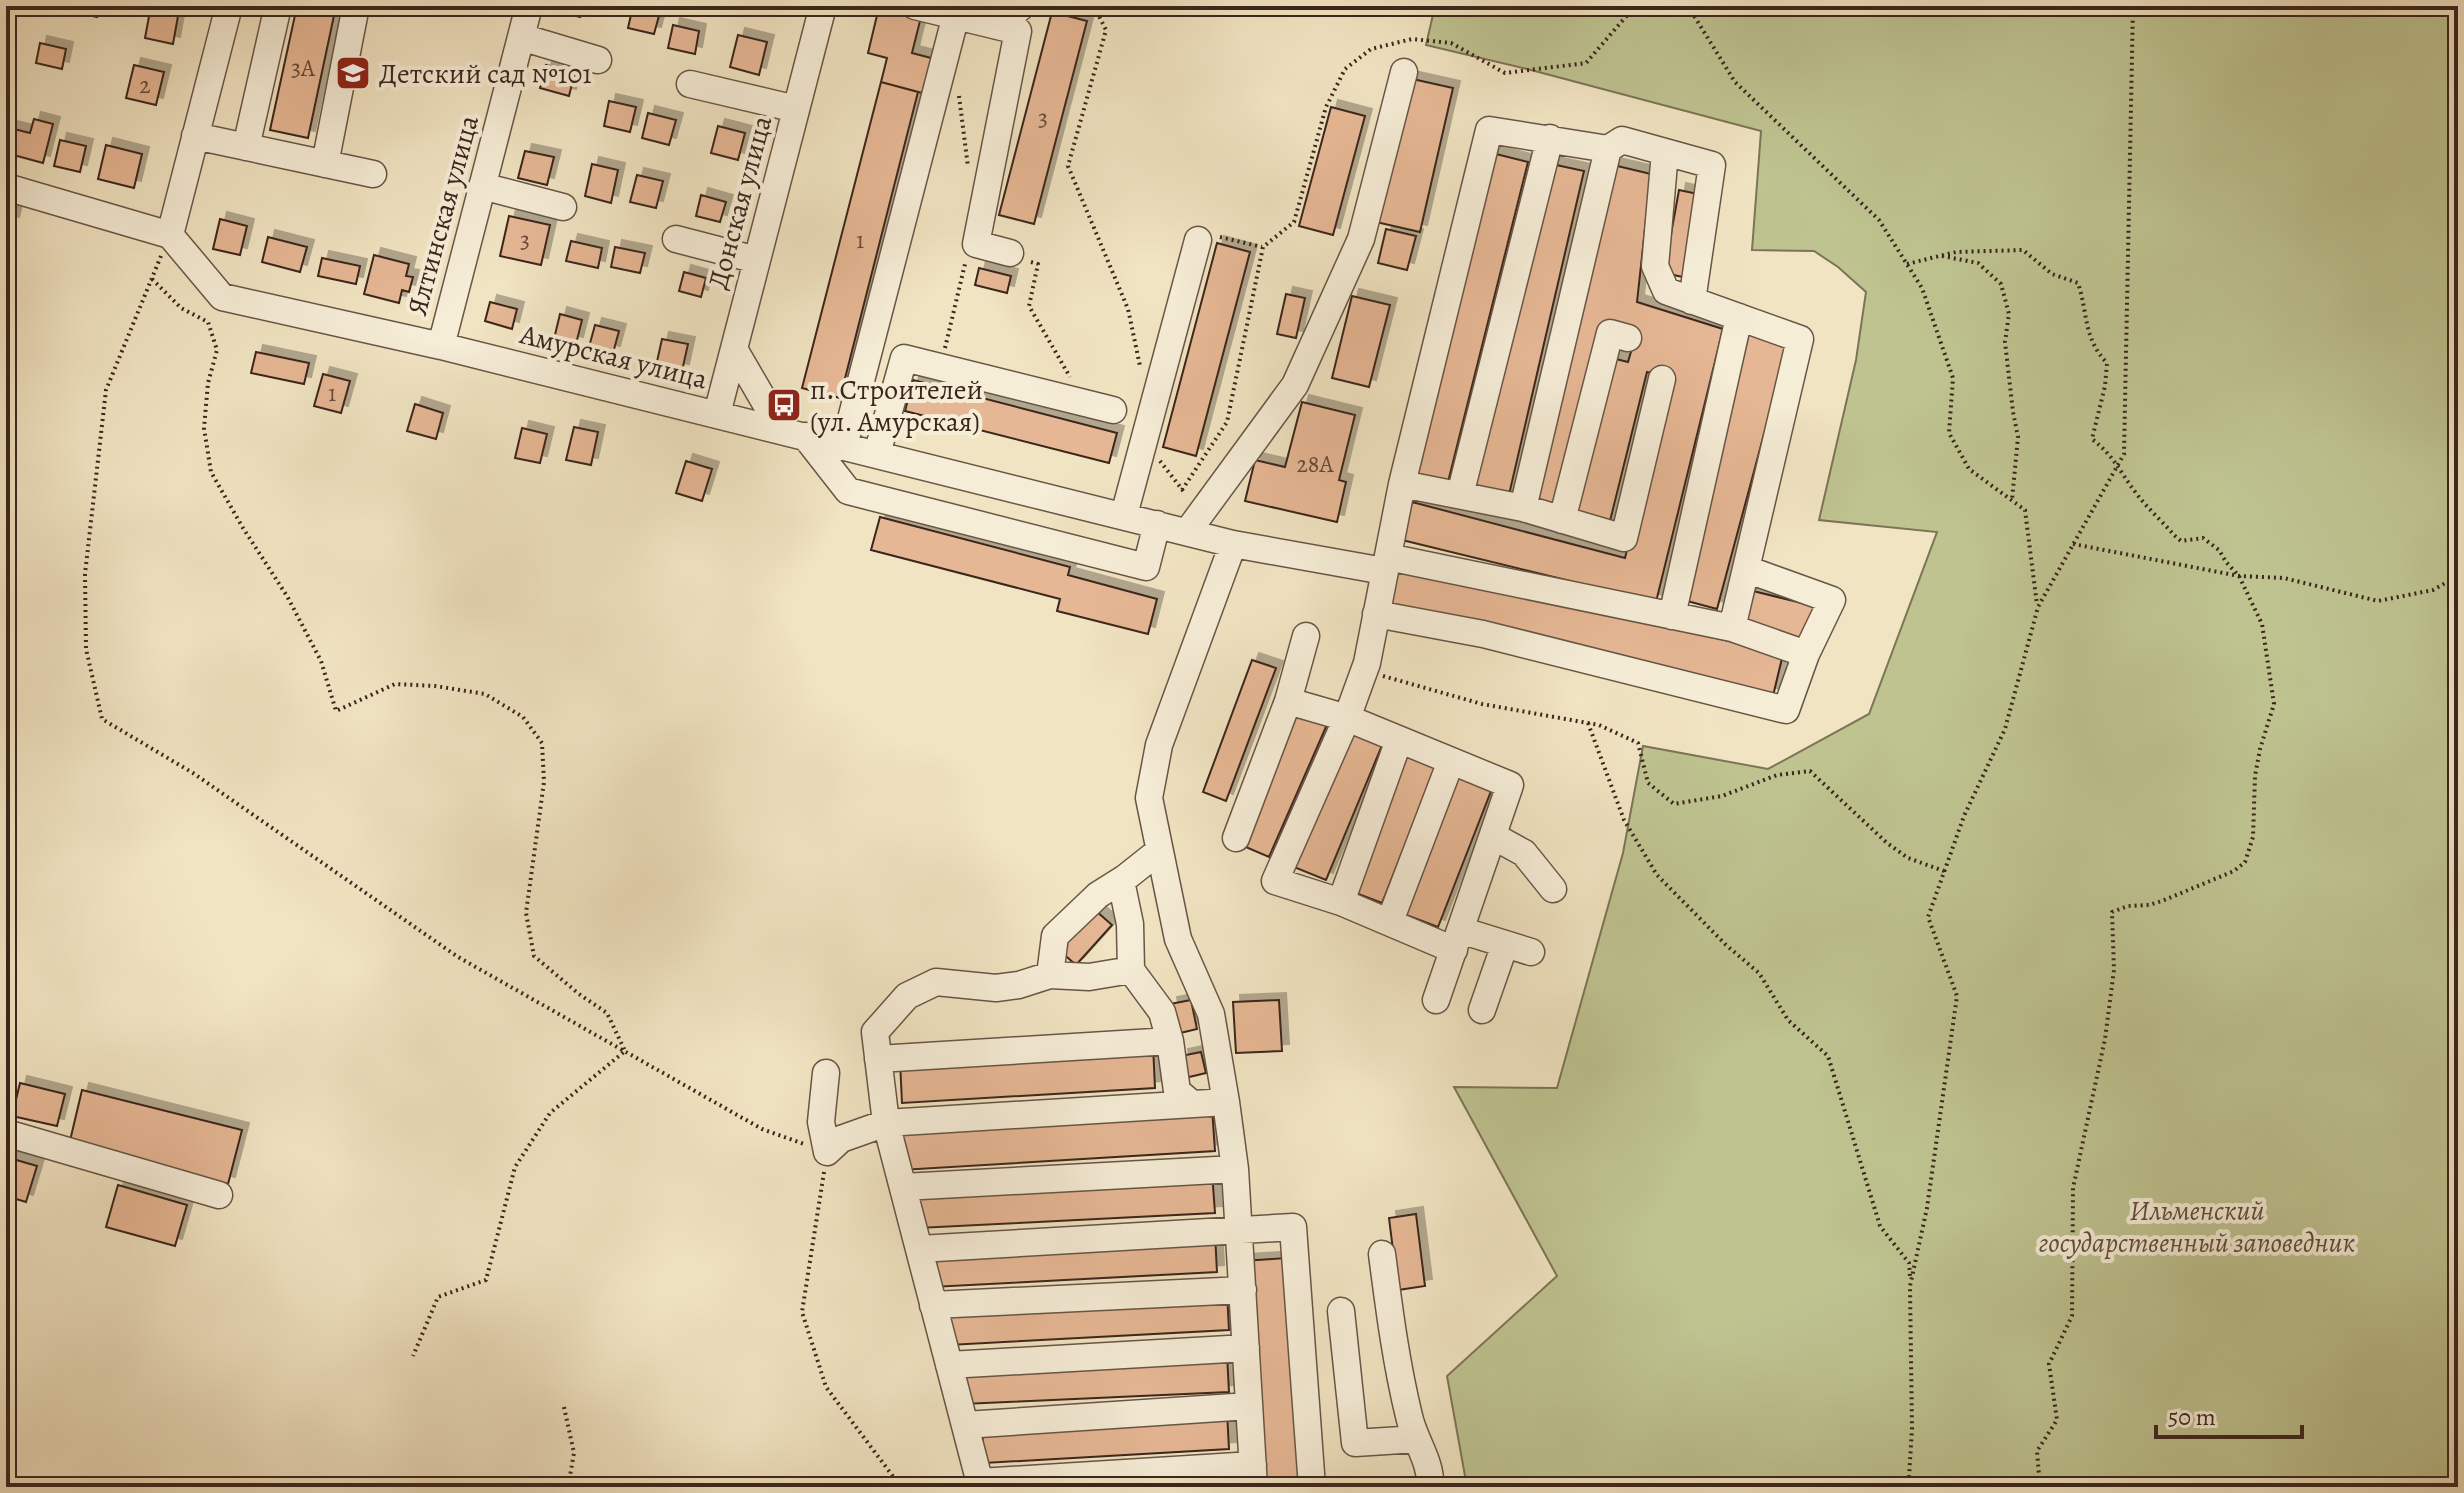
<svg xmlns="http://www.w3.org/2000/svg" width="2464" height="1493" font-family="Alegreya,serif">
<style>
.green{fill:#bec390;stroke:#7c7456;stroke-width:2}
.building{fill:#e6b794;stroke:#3b251c;stroke-width:2;filter:url(#shadow)}
.lines{fill:none;stroke-linecap:round;stroke-linejoin:round}
.minor-casing{stroke:#685546;stroke-width:29}
.path{stroke:#3b251c;stroke-width:4;stroke-dasharray:2 4;stroke-linecap:butt}
.minor{stroke:#f6edd7;stroke-width:26}
.labels{text-anchor:middle;stroke-width:8;stroke-linejoin:round;paint-order:stroke}
.number-label{font-size:24px;fill:#664a3a}
.poi-label{font-size:28px;fill:#3b251c;stroke:#f6edd7;text-anchor:start}
.street-label{font-size:28px;fill:#3b251c;stroke:#f6edd7}
.park-label{font-size:28px;font-style:italic;fill:#5c4c39;stroke:#f6edd7}
</style>
<defs>
<filter id="shadow"><feDropShadow dx="7" dy="-7" stdDeviation="0" flood-color="#0004"/></filter>
</defs>
<rect width="100%" height="100%" fill="#f1e4c2"/>
<filter id="stains"><feTurbulence type="fractalNoise" baseFrequency=".0025" numOctaves="4"/><feColorMatrix values="0 0 0 0 .2 0 0 0 0 .09 0 0 0 0 .02 0 0 0 .5 -.17"/></filter>
<radialGradient id="worn" r=".72"><stop offset=".6" stop-color="#630" stop-opacity="0"/><stop offset="1" stop-color="#630" stop-opacity=".3"/></radialGradient>
<!-- green -->
<path class="green" d="M1435,6H2458V1487H1467L1447,1376L1557,1276L1454,1087L1557,1088L1623,853L1643,746L1768,769L1869,714L1937,532L1819,520L1856,360L1866,292L1838,267L1814,251L1752,250L1761,131L1531,70L1426,45Z"/>
<!-- building -->
<path class="building" d="M76,6H99L97,17L75,12Z
M297,6H336L308,138L270,130Z
M557,6H583L580,17L555,10Z
M633,6L660,12L654,34L628,28Z
M879,7L921,17L912,53L935,59L926,94L881,82L887,58L868,53Z
M150,11L178,16L173,44L145,38Z
M1052,12L1087,21L1034,224L999,215Z
M673,25L699,31L695,54L668,48Z
M738,35L767,42L759,75L730,67Z
M40,43L66,49L62,69L36,63Z
M134,65L164,72L156,105L126,98Z
M546,65L575,72L569,96L540,88Z
M1408,78L1453,88L1420,232L1376,222Z
M881,82L918,92L840,398L802,388Z
M609,101L636,107L630,132L604,126Z
M1331,107L1365,116L1333,235L1299,226Z
M648,113L676,120L669,145L642,138Z
M34,119L53,124L43,163L6,153L10,128L30,133Z
M718,126L745,133L738,160L711,153Z
M60,140L86,146L80,172L54,166Z
M106,145L142,154L134,188L98,179Z
M525,151L554,157L547,185L518,178Z
M1492,153L1528,162L1447,486L1411,478Z
M1547,163L1584,171L1508,499L1470,490Z
M592,164L618,170L611,203L585,196Z
M1609,164L1651,174L1637,302L1723,329L1656,602L1402,540L1412,502L1625,558L1670,377L1647,372L1608,529L1572,520L1612,358L1628,362L1636,334L1598,328L1552,513L1528,508Z
M637,175L663,181L656,208L630,202Z
M1679,190L1698,194L1683,277L1664,273Z
M701,195L726,202L720,222L696,216Z
M6,210L15,212L12,224L6,223Z
M509,216L550,225L541,265L500,256Z
M220,219L247,226L240,255L213,249Z
M1386,229L1416,236L1407,270L1378,263Z
M268,237L307,247L300,272L262,262Z
M571,241L602,248L598,268L566,261Z
M1217,243L1250,252L1196,456L1163,447Z
M615,247L645,253L640,273L611,267Z
M374,255L409,264L406,276L413,277L409,292L402,290L399,303L364,294Z
M322,258L360,266L356,284L318,276Z
M979,268L1011,276L1007,293L975,285Z
M684,272L706,278L701,297L679,291Z
M1286,294L1305,298L1296,338L1277,334Z
M1352,296L1390,305L1369,387L1332,378Z
M490,302L517,309L512,329L485,321Z
M560,314L582,320L576,344L554,339Z
M595,325L619,331L613,353L589,347Z
M1749,331L1789,341L1717,609L1676,598Z
M662,339L688,344L682,371L656,366Z
M256,352L309,363L304,384L251,373Z
M323,374L350,381L341,413L314,406Z
M913,380L1117,433L1109,463L905,411Z
M1302,402L1355,415L1339,480L1346,482L1337,522L1245,501L1255,460L1285,467Z
M415,404L443,413L436,439L407,431Z
M574,427L598,432L591,465L566,460Z
M522,428L547,434L540,463L515,458Z
M686,461L712,469L702,501L676,493Z
M880,517L1070,567L1068,575L1157,599L1148,634L1057,611L1060,599L871,550Z
M1396,562L1783,654L1773,696L1386,605Z
M1749,590L1818,607L1809,643L1739,625Z
M1252,660L1276,668L1226,801L1203,792Z
M1294,706L1329,720L1269,857L1234,842Z
M1346,728L1383,743L1326,880L1289,865Z
M1403,751L1437,764L1382,903L1348,890Z
M1456,771L1493,786L1438,927L1401,913Z
M1095,910L1112,925L1076,965L1059,950Z
M1191,1000L1197,1029L1176,1034L1170,1004Z
M1279,1000L1282,1051L1236,1053L1233,1002Z
M1153,1045L1155,1088L902,1103L900,1061Z
M1201,1052L1206,1073L1185,1078L1181,1056Z
M20,1083L65,1094L57,1126L12,1116Z
M82,1090L242,1130L228,1184L69,1145Z
M1212,1108L1215,1151L901,1170L899,1127Z
M6,1157L37,1166L26,1202L6,1196Z
M1212,1172L1215,1213L918,1228L916,1187Z
M118,1185L187,1205L175,1246L106,1227Z
M1416,1214L1425,1286L1398,1290L1389,1218Z
M1215,1234L1217,1272L932,1287L930,1250Z
M1286,1258L1301,1487H1257L1243,1261Z
M1227,1293L1229,1330L949,1345L947,1308Z
M1227,1354L1229,1392L963,1404L962,1367Z
M1227,1412L1229,1449L984,1463L982,1426Z
M1235,1469L1237,1487H990Z"/>
<g class="lines">
<!-- minor casing -->
<g class="minor-casing">
<path id="minor" d="M915,6L1018,31L976,244L1010,253
M997,26L1022,6
M521,37L598,60
M690,84L796,109
M195,136L373,174
M246,147L278,6
M1665,152L1655,266L1666,291L1800,339L1732,628
M325,164L356,6
M482,186L563,207
M6,187L170,235L222,297L441,346L1233,544L1384,571
M170,235L229,6
M676,239L757,260
M441,346L529,6
M734,349L781,430
M717,414L823,6
M805,436L848,491L1146,567L1157,524
M844,446L956,15
M877,454L904,358L1113,410
M1402,484L1523,508L1624,538L1662,379
M1460,495L1550,138
M1523,508L1608,149L1622,140L1712,165L1692,301
M1124,515L1198,240
M1562,520L1610,333L1628,338
M1188,531L1295,385L1361,239L1404,72
M1233,544L1159,745L1149,798L1178,939L1211,1014L1226,1102L1235,1169L1254,1487
M1388,557L1732,628L1806,654
M1376,614L1483,634L1786,710L1806,654L1832,600L1746,569
M1672,616L1739,317
M1288,701L1347,718L1510,785L1436,1000
M1493,836L1524,853L1553,889
M1236,838L1288,701L1306,636
M1121,881L1130,924L1131,970L1162,1012L1170,1041L1177,1091L1192,1104
M1341,902L1399,740
M1390,921L1451,761
M1460,930L1531,952
M1454,950L1341,902L1275,881L1347,718L1367,663L1402,484L1489,130L1608,149
M1050,975L1055,936L1098,895L1125,878L1159,851
M1482,1010L1505,944
M878,1059L1170,1041
M826,1073L821,1122L827,1152
M6,1133L219,1195
M827,1152L841,1139L886,1123L1226,1102
M903,1187L1235,1169
M919,1249L1293,1227L1312,1487
M1382,1254C1389,1308 1396,1363 1409,1416C1414,1440 1432,1462 1430,1487
M933,1305L1243,1290
M1341,1311L1355,1443L1417,1439
M949,1365L1246,1348
M965,1425L1249,1406
M980,1482L1253,1465
M981,1487L886,1123L875,1032L907,996L936,982L996,988L1019,985L1050,975L1089,977L1131,970"/>
</g>
<!-- path -->
<path class="path" d="M1094,6L1106,30L1068,166L1128,309L1140,366
M1688,6L1735,82L1879,220L1922,288L1953,378L1949,433L1969,469L2025,510L2037,605
M959,96L968,167
M1220,237L1262,247
M161,256L106,390L85,574L86,649L102,719L193,773L458,957L762,1129L804,1144
M1942,256L1978,263L2001,284L2009,314L2005,342L2013,412L2018,437L2012,500
M1031,262L1038,264L1029,306L1070,377
M1907,264L1956,252L2023,250L2052,274L2078,283C2088,313 2083,338 2107,363L2105,386L2092,439C2115,457 2119,471 2136,493C2147,508 2162,521 2174,535L2181,541L2203,538L2219,550L2226,562L2239,576L2262,624L2274,704L2260,749L2255,776L2253,837L2245,862L2234,871L2162,901L2149,905L2128,906L2112,912L2114,970L2105,1039L2073,1188L2072,1316L2049,1364L2057,1420L2037,1451L2040,1487
M152,279L181,308L208,322L217,350L208,383L204,428L211,472L243,528L287,596L321,661L336,711L395,684L435,686L485,694L523,717L542,743L544,782L526,913L534,956L579,994L607,1013L625,1051L550,1113L515,1167L486,1280L438,1297L413,1356
M945,348L965,264
M1160,461L1184,492
M1182,490L1227,422L1263,247L1294,222L1326,107L1345,69L1371,49L1412,39L1451,43L1505,73L1586,63L1635,6
M2073,544L2239,576L2284,578L2378,601L2433,590L2458,576
M1383,676L1482,704L1599,725L1638,743L1648,783L1674,804L1722,796L1777,775L1810,771L1887,843L1908,858L1944,871
M1588,723L1624,820L1657,875L1726,945L1759,973L1788,1020L1828,1056L1880,1226L1909,1263L1910,1277
M824,1172L802,1312L826,1387L901,1487
M564,1407L574,1453L568,1487
M1902,1487L1909,1477L1912,1429L1910,1286L1927,1208L1957,996L1928,917L1964,816L2005,729L2038,607L2124,454L2133,6"/>
<!-- minor -->
<use href="#minor" class="minor"/>
</g>
<!-- icons -->
<defs>
<g id="school-square" transform="scale(1.8)"><rect x="-9" y="-9" width="18" height="18" rx="4" fill="#8f2418" stroke="#f6edd7"/><path d="M0-5L7-2L0 1L-7-2ZM-4 1L0 2.5L4 1V4Q0 6-4 4Z" fill="#fff"/></g>
<g id="bus-square" transform="scale(1.8)"><rect x="-9" y="-9" width="18" height="18" rx="4" fill="#8f2418" stroke="#f6edd7"/><path d="M-5-6H5V4H4V6H2V4H-2V6H-4V4H-5ZM-3.5-4V0h7V-4ZM-3.5 1.2v1.5H-2V1.2ZM2 1.2v1.5H3.5V1.2Z" fill="#fff"/></g>
</defs>
<g fill-rule="evenodd">
<use href="#school-square" x="353" y="73"/>
<use href="#bus-square" x="784" y="405"/>
</g>
<g class="labels">
<!-- number labels -->
<g class="number-label">
<text x="303" y="76">3А</text>
<text x="145" y="93">2</text>
<text x="1043" y="126">3</text>
<text x="525" y="248">3</text>
<text x="860" y="248">1</text>
<text x="332" y="401">1</text>
<text x="1315" y="472">28А</text>
</g>
<!-- poi labels -->
<g class="poi-label">
<text x="379" y="83">Детский сад №101</text>
<text x="810" y="399">п. Строителей<tspan x="810" dy="32">(ул. Амурская)</tspan></text>
</g>
<!-- street labels -->
<g class="street-label">
<text transform="translate(739 202) rotate(-75)" y="10">Донская улица</text>
<text transform="translate(442 215) rotate(-75)" y="10">Ялтинская улица</text>
<text transform="translate(614 356) rotate(14)" y="10">Амурская улица</text>
</g>
<!-- park labels -->
<g class="park-label">
<text x="2197" y="1220">Ильменский<tspan x="2197" dy="32">государственный заповедник</tspan></text>
</g>
</g>
<!-- margin -->
<rect width="2464" height="1493" fill="none" stroke="#f1e4c2" stroke-width="32"/>
<rect x="8" y="8" width="2448" height="1477" fill="none" stroke="#3b251c" stroke-width="4"/>
<rect x="16" y="16" width="2432" height="1461" fill="none" stroke="#3b251c" stroke-width="2"/>
<!-- scale -->
<path d="M2156 1425v12h146v-12" fill="none" stroke="#3b251c" stroke-width="4"/>
<text x="2168" y="1425" font-size="24" fill="#3b251c" stroke="#f6edd7" stroke-width="6" paint-order="stroke">50 m</text>
<rect width="100%" height="100%" filter="url(#stains)"/>
<rect width="100%" height="100%" fill="url(#worn)"/>
</svg>
